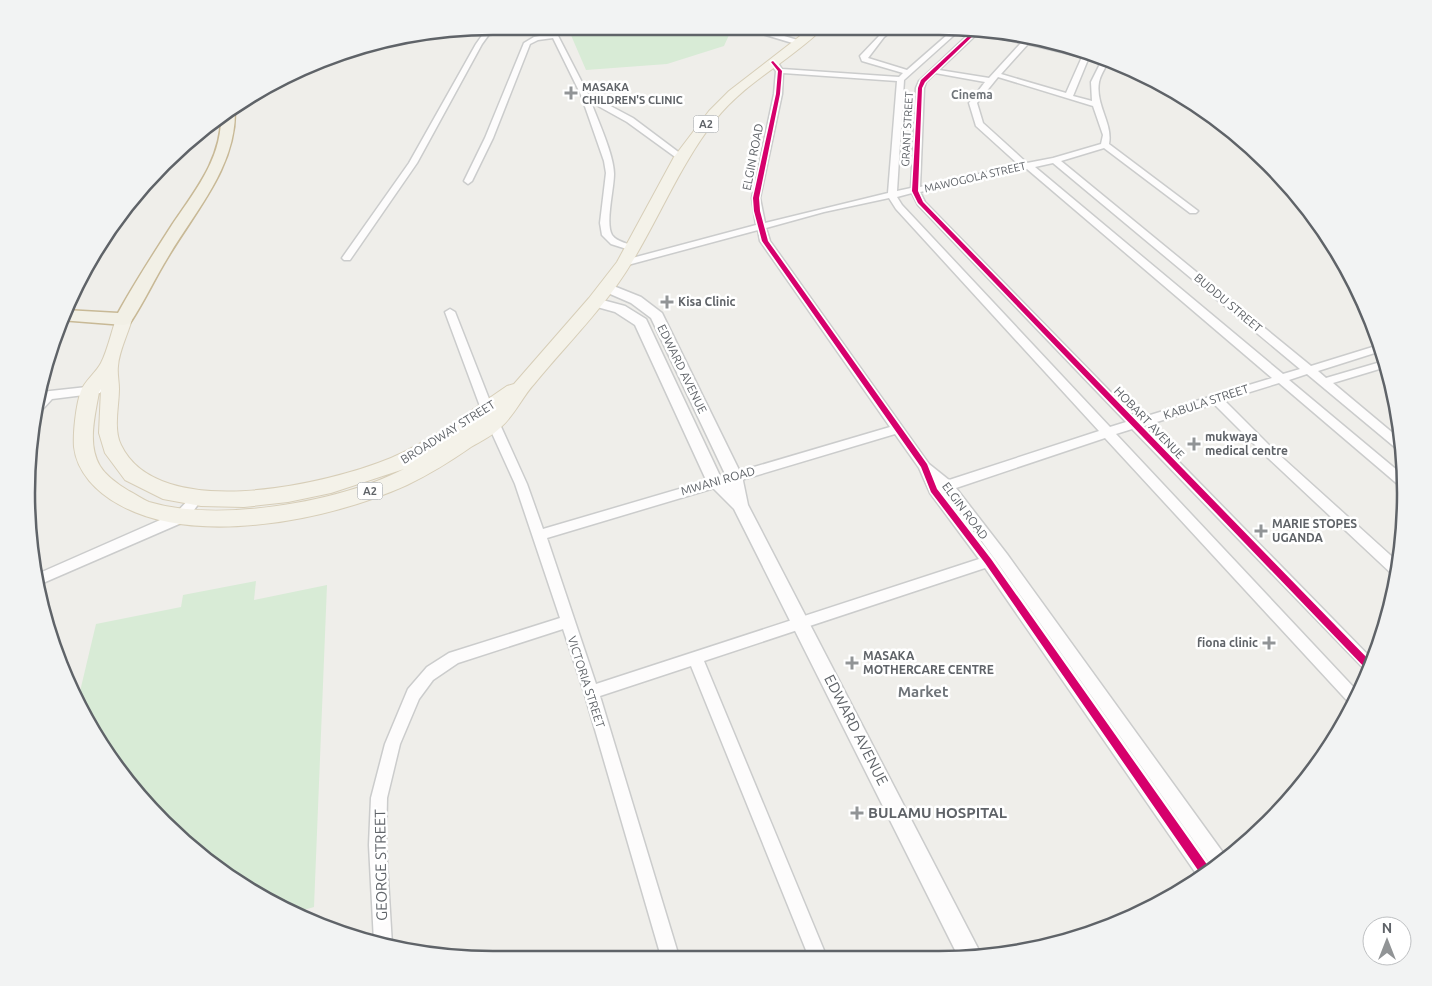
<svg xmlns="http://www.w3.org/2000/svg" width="1432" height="986" font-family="Ubuntu,sans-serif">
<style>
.green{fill:#d8ebd6}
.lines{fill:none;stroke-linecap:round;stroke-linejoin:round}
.minor-casing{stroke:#cbcccc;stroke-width:3}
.tertiary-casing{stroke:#cbcccc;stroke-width:3}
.primary-casing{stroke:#d7ceb8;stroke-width:2}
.trunk-casing{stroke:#c8b996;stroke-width:3}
.minor{fill:#fdfcfc;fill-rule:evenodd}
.tertiary{fill:#fdfcfc;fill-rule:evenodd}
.primary{fill:#f4f2e9;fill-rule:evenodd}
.trunk{fill:#f2f0e6;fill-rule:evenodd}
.cycleway-casing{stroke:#fff;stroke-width:3}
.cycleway{fill:#d6006c;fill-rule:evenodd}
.poi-dot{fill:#919496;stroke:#fff;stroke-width:2}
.labels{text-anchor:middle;stroke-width:5;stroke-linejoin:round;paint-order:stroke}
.far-poi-label{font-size:11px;font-weight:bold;fill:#5f6368;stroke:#fff;text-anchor:start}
.shield{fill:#fff;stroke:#8f9295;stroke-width:1}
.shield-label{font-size:11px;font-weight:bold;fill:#5f6368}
.far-street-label{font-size:11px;fill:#5f6368;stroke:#fff}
.far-quarter-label{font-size:12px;font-weight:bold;fill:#70757a;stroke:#fff}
.street-label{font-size:12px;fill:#5f6368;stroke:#fff}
.poi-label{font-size:12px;font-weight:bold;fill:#5f6368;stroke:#fff;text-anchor:start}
.quarter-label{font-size:15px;font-weight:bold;fill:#70757a;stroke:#fff}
.near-street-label{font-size:15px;fill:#5f6368;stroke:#fff}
.near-poi-label{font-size:15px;font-weight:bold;fill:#5f6368;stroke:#fff;text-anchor:start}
.rim{fill:none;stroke:#5f6368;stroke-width:2.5}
</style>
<rect width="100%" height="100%" fill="#efeeea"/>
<!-- green -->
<path class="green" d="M567,26H726L729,35L724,46L667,64L586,70Z
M256,581L254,600L327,585L314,907L293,913L233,881L163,823L77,704L96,624L181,607L183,595Z"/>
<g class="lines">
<!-- minor casing -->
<g class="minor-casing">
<path id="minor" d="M495,26L482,44L417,163L350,260H344L342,258L409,163L476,44L488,27Z
M547,26H553L588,94L633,118L685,157L678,159L627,122L591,102C598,121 614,155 614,174C614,189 605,223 612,235C617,242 629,244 636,246V250L633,251L611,244L602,235L600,223L606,173L604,161L581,95L553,38L538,40L530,44L493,138L472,181L468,184L464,181L485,138L524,43L534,37L551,34Z
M890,26H898L884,37L868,58L907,70L955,28H962L904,80L897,191L911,188L916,88L919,81L972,31L968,29C1008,33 1051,43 1089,57L1073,96L1092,101L1091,82L1101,62L1107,64C1104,70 1100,76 1099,82C1095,105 1113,123 1109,144L1198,211L1196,213H1190L1104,148L1061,161L1311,366L1379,345L1381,351L1318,371L1326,378L1384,361L1386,367L1333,383L1400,439L1402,450L1397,449L1307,374L1289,380L1404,476L1405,489L1401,487L1279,383L1224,400L1275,451L1399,563L1398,576L1393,575L1267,457L1214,404L1144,426L1374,661L1369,674L1132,429L1116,434L1359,693L1352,706L1105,438L956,488L1007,554L1224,854L1211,865L997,562L945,491L943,492L993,557L1210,864L1197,875L985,568L704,661L828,960H810L691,666L600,696L680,960H662L584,692L563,629L458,663L433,680L419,699L400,744L387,798L386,845L392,945L391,947L374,942L369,845L371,798L385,744L408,689L427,667L449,653L560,618L515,484L481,409L445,312L450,309L455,312L493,409L527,484L543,529L890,427L760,241L758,230L624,266L619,263L621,261L756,225L752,198L774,94L776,71L769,62L776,60L782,69L899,77L903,73L862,61L860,56L880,35ZM978,33L1021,43L989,78L939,70ZM1028,44L1082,57L1066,93L1001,74ZM783,73L897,81L888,193L765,223L760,198L782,94ZM935,73L985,82L969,103L976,126L1019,165L920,187L924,88L926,82ZM998,77L1093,106L1103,135L1101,144L1053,158L1027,163L983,123L977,103ZM1053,163L1300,369L1283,374L1035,167ZM1027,169L1272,378L1137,419L925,202L920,192ZM912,193L918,205L1126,422L1110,427L902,205L897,197ZM889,198L896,209L1099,431L949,480L929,464L770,241L766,228L824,212ZM895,434L919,468L930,493L979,559L596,684L547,538Z
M96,386L100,387L102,390L100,393L52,399L41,411L36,412L41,392Z
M196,494L200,496L202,499L186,521L36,586L35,575L176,513L192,496Z"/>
</g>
<!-- tertiary casing -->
<g class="tertiary-casing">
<path id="tertiary" d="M736,26H751L804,42L799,45Z
M606,283L641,297L662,313L742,476L748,505L982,956L959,958L734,509L707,482L635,325L615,312L590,305L588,302L595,298L625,306L646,319L721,478L728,484L726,476L651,318L631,303L601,290L600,287Z"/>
</g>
<!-- primary casing -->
<g class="primary-casing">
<path id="primary" d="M813,26H825C792,60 746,81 716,119C681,163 661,214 632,262C606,306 567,344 535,383C522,397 515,415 500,428C492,436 481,441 471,447C451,461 430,474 407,485C330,520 195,548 118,504C97,492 77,473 74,447C73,433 76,404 81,391C85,380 96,373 101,363C108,349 111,333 116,319L118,315L124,314L130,315L132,319C128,334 119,351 118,366C117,373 119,381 119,389C119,406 113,429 121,445C159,524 328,484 391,458C433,440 470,411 507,386L514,384L589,298L617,262L674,157L709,111L729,91ZM101,389L99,433L105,453L125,480L163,499L201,506L244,507L288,502L331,493L404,469C340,502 219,523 149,502C142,499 135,494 129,491C119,485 106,476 100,466C87,444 95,416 99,392Z"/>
</g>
<!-- trunk casing -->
<g class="trunk-casing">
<path id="trunk" d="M231,107L235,110C236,167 196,210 168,257C155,278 144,302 130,323L124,325L60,320L65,310L118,313C134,284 152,256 170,228C193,193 222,160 221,116Z"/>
</g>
<!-- minor -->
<use href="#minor" class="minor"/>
<!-- tertiary -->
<use href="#tertiary" class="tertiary"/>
<!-- primary -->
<use href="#primary" class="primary"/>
<!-- trunk -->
<use href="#trunk" class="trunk"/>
<!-- cycleway casing -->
<g class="cycleway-casing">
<path id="cycleway" d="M975,30L978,31L925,82L922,88L918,191L923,202L1373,664L1370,672L1368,671L918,203L912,191L918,88L921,80Z
M773,61L782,71L780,94L759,198L760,211L768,241L927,464L937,489L991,559L1208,866L1200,873L985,563L931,492L921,467L762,241L754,211L753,198L776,94L778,71L771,62Z"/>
</g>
<!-- cycleway -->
<use href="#cycleway" class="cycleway"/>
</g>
<!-- markers -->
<g class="poi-dot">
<path d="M568.5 85.5h5v5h5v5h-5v5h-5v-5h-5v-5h5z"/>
<path d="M664.5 294.5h5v5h5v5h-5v5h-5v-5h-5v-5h5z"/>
<path d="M1191.5 436.5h5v5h5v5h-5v5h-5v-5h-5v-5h5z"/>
<path d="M1258.5 523.5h5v5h5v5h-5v5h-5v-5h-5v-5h5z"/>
<path d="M1266.5 635.5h5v5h5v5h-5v5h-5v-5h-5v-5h5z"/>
<path d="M849.5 655.5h5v5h5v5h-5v5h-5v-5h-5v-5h5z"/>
<path d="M854.5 805.5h5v5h5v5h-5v5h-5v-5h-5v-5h5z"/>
</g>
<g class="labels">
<!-- far-poi labels -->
<g class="far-poi-label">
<text x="582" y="91">MASAKA<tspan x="582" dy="13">CHILDREN'S CLINIC</tspan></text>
</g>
<!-- shield labels -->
<g class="shield">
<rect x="693.5" y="115.5" width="25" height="17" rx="4"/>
<rect x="357.5" y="482.5" width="25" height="17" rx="4"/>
</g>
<g class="shield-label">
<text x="706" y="128">A2</text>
<text x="370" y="495">A2</text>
</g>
<!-- far-street labels -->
<g class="far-street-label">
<text transform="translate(907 129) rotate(-87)" y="4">GRANT STREET</text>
<text transform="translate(975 177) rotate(-13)" y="4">MAWOGOLA STREET</text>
</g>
<!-- far-quarter labels -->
<g class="far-quarter-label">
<text x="972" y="99">Cinema</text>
</g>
<!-- street labels -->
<g class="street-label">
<text transform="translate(753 157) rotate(-79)" y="4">ELGIN ROAD</text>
<text transform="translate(1228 303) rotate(40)" y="4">BUDDU STREET</text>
<text transform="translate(682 369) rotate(64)" y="4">EDWARD AVENUE</text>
<text transform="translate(1206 402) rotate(-18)" y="4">KABULA STREET</text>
<text transform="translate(1149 423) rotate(46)" y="4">HOBART AVENUE</text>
<text transform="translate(448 432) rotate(-32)" y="4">BROADWAY STREET</text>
<text transform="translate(718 481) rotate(-16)" y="4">MWANI ROAD</text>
<text transform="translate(965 511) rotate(53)" y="4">ELGIN ROAD</text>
<text transform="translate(586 682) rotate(72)" y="4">VICTORIA STREET</text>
</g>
<!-- poi labels -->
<g class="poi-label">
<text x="678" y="306">Kisa Clinic</text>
<text x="1205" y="441">mukwaya<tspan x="1205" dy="14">medical centre</tspan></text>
<text x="1272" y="528">MARIE STOPES<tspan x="1272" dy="14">UGANDA</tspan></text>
<text x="1258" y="647" text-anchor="end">fiona clinic</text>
<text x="863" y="660">MASAKA<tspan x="863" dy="14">MOTHERCARE CENTRE</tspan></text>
</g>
<!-- quarter labels -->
<g class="quarter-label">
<text x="923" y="697">Market</text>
</g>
<!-- near-street labels -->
<g class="near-street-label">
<text transform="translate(856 730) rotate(63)" y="5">EDWARD AVENUE</text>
<text transform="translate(381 865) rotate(-91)" y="5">GEORGE STREET</text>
</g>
<!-- near-poi labels -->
<g class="near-poi-label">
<text x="868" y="818">BULAMU HOSPITAL</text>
</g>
</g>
<!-- crop -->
<path d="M0 0H1432V986H0ZM493 35H939A458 458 0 0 1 1397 493V493A458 458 0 0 1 939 951H493A458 458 0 0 1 35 493V493A458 458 0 0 1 493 35Z" fill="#f2f3f3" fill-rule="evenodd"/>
<path class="rim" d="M493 35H939A458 458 0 0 1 1397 493V493A458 458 0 0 1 939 951H493A458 458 0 0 1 35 493V493A458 458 0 0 1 493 35Z"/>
<!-- north arrow -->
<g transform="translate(1387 941)"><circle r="24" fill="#ffffff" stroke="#bfc1c3"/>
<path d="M0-4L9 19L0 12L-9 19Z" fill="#919496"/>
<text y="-8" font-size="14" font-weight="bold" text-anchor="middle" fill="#5f6368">N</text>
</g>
</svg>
